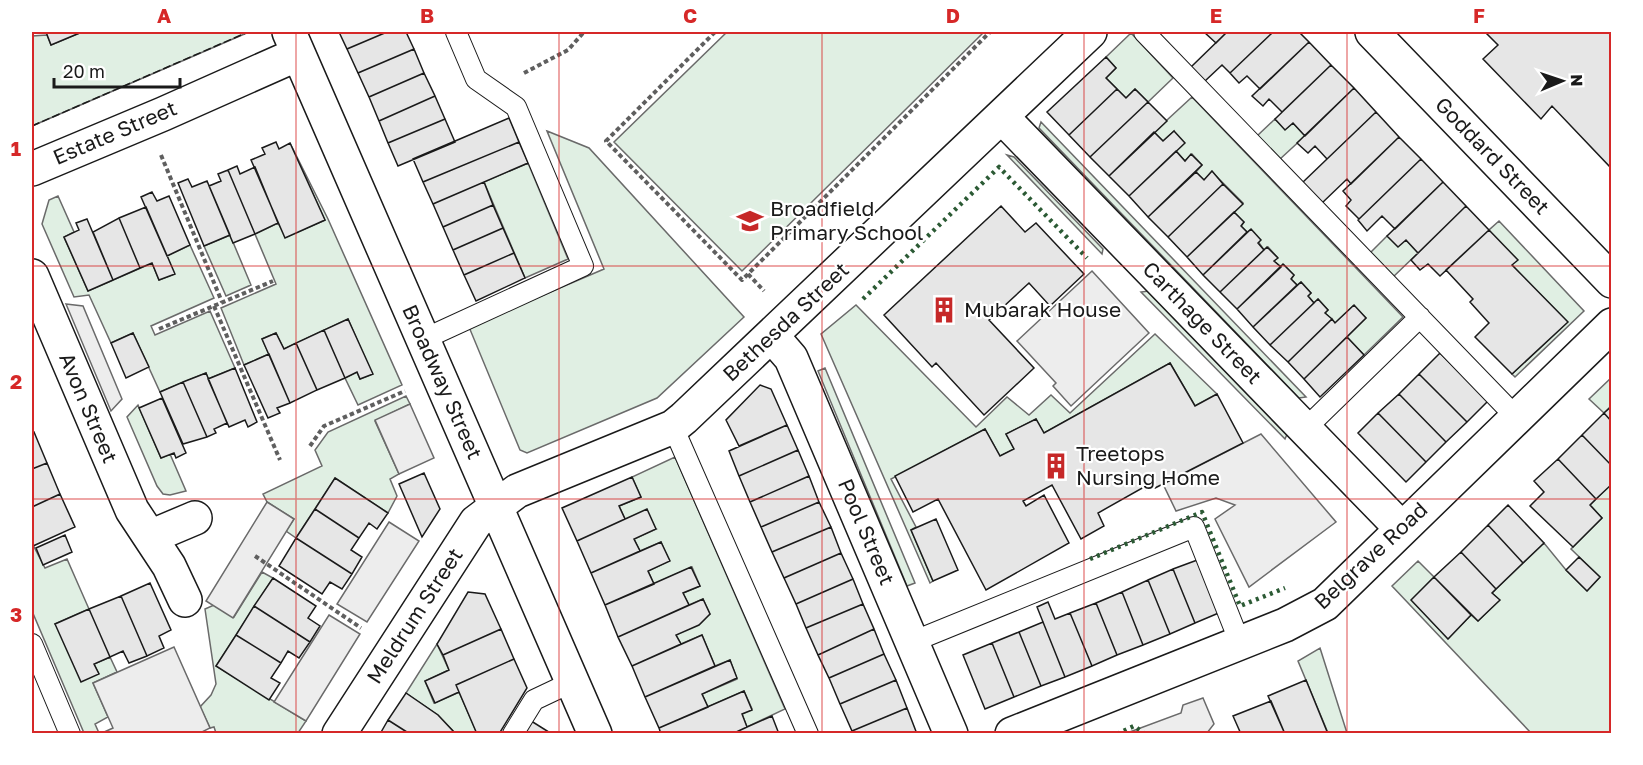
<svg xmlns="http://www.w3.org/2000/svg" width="1643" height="765" font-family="'Golos Text',sans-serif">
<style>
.green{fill:#e0efe3;stroke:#6a6a6a;stroke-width:1.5}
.parking{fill:#ededed;stroke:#6a6a6a;stroke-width:1.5}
.building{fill:#e6e6e6;stroke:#1a1a1a;stroke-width:1.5}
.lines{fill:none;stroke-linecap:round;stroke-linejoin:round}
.service-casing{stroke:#1a1a1a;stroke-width:22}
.minor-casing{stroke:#1a1a1a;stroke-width:36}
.path{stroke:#5f5f5f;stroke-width:4;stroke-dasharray:4.5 3;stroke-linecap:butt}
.service{stroke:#fff;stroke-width:20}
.minor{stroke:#fff;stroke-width:33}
.hedge{stroke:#2b5a34;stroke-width:4.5;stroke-dasharray:3 4.5;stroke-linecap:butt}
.fence{stroke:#1a1a1a;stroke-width:1.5;stroke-dasharray:8 3;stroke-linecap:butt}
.grid{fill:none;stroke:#d62828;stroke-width:1.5;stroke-opacity:0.55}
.labels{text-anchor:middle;stroke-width:4.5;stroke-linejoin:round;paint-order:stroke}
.street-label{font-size:21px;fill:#1a1a1a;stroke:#fff}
.poi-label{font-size:21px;fill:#1a1a1a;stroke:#fff;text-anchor:start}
.neatline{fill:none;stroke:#d62828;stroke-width:2}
.grid-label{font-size:20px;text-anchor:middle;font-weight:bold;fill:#d62828}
</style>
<rect width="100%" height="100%" fill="#fff"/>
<!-- green -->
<path class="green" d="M82,32H249L32,126V36L47,35L51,45Z
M727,32H984L742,271L614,142Z
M1131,33L1173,78L1148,102L1135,89L1126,98L1106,78L1116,68L1106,57Z
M1192,97L1403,317L1364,355L1347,337L1366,318L1353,306L1335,323L1325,313L1328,310L1318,299L1314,303L1308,296L1311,293L1301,282L1297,285L1291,279L1294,275L1284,265L1281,267L1274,261L1277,257L1268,247L1264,250L1250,230L1247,232L1241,226L1244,222L1234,212L1243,203L1212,172L1204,180L1196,172L1202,165L1192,154L1185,161L1176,151L1174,131L1163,141L1154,132Z
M1275,119L1285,129L1293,123L1305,136L1279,160L1257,136Z
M1041,122L1306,397L1299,398L1039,128Z
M547,131L589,148L744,317L657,398L527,453L520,450L469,327L604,269Z
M290,143L328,219L402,385L358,405L345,378L357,372L360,379L372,374L348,319L284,349L276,333L262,339L269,354L244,365L221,308L276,284L255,234L278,223L286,237L325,220Z
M1007,155L1014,157L1103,249L1102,254Z
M528,163L568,259L525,278L484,182Z
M58,196L74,232L64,237L88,291L152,263L159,280L174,274L167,256L190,245L214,298L151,326L155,335L210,311L235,368L208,379L206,373L160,392L133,333L111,343L89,295L74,297L42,224L49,200Z
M1499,221L1584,311L1515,377L1512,374L1567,322L1512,265L1489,230Z
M230,235L251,285L226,296L204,246Z
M1387,236L1406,240L1418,253L1392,278L1369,254Z
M1149,291L1288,432L1285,439L1141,292Z
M856,305L976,427L1007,397L1029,415L1051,395L1070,413L1155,334L1217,394L1195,406L1170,363L1044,433L1036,419L1006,434L1014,449L1000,456L985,429L891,479L916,527L911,530L933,581L930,583L821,334Z
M825,368L915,583L907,586L818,371Z
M1611,378V406L1604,413L1589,399Z
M406,396L410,404L375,421L399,474L390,479L397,496L388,513L335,478L296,538L286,531L294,519L267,502L263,494L322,466L315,450L328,432Z
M138,405L161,458L170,454L186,491L170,495L163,494L157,486L127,417Z
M675,457L785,709L747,727L742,714L752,709L744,691L708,707L702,694L737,679L730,660L715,666L702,635L681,644L676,635L710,614L703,599L689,605L683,593L700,586L692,567L654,584L648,571L669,561L661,542L640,551L634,539L656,529L625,519L619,506L641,497L632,477Z
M1611,484V733H1531L1392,586L1418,561L1434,577L1412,600L1448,639L1471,615L1478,621L1499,600L1492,593L1544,543L1566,570L1587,591L1600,577L1571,549L1602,518L1590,505Z
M32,543L45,568L67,559L89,609L55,624L99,674L94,664L110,657L117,672L93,683L108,717L95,724L99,733H84L32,611Z
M262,572L273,578L216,666L306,721L298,733H216L214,727L210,728L200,707L211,695L216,684L205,609L214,605L234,617Z
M437,644L449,670L425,681L434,703L459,692L477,733H455L438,715L406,693Z
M1320,648L1347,733H1328L1298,661Z"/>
<!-- parking -->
<path class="parking" d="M1092,271L1149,333L1071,406L1053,386L1056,383L1017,341Z
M66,304L83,306L122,399L111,411Z
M410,404L434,458L399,474L375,420Z
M1261,434L1336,522L1249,587L1215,519L1235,505L1216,498L1176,511L1163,484Z
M267,502L294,519L233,618L206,601Z
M389,522L419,541L367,622L337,604Z
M329,615L360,634L306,721L274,702Z
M174,647L210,728L198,734L102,733L113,728L93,683Z
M1203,698L1214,724L1207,733H1127L1181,713L1183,705Z"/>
<!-- building -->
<path class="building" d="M46,32H82L51,45Z
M339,32H387L347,49Z
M387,32H406L414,49L358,73L347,49Z
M1204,32H1227L1216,43Z
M1227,32H1273L1230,73L1222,65L1205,81L1191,67Z
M1273,32H1299L1309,42L1260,89L1247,76L1239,83L1230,73Z
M1485,32H1612V169L1552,106L1541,119L1483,59L1498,45Z
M1309,42L1331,65L1282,112L1269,99L1263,106L1252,96Z
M414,49L424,73L369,97L358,73Z
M1106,57L1116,68L1106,78L1117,89L1069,135L1047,112Z
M1331,65L1354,88L1305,136L1293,123L1285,130L1275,119Z
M424,73L435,96L379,121L369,97Z
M1354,88L1376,112L1327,159L1315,146L1308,153L1297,143Z
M1117,89L1126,98L1135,89L1148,102L1090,157L1069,135Z
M435,96L445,119L388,143L379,121Z
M1148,102L1167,121L1109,176L1090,157Z
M1376,112L1399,137L1351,184L1347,179L1321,204L1302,183Z
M509,118L519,142L423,182L413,159Z
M445,119L455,142L398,166L388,143Z
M1174,131L1185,143L1129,196L1109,176L1154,132L1163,141Z
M1399,137L1421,159L1359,219L1346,206L1351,200L1343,191Z
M276,142L279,149L290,143L325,220L285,238L251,160L265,154L262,148Z
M519,142L528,163L433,204L423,182Z
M1176,151L1185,161L1191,154L1202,165L1148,217L1129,196Z
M1421,159L1443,182L1395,229L1382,216L1367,231L1358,220Z
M237,166L240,174L255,167L278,223L255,234L228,170Z
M228,170L255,234L233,243L209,186L221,181L218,174Z
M1212,171L1223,184L1168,237L1148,217L1196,172L1204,180Z
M188,179L192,187L207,181L230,235L204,246L178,183Z
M484,182L493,205L443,227L433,204Z
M1443,182L1466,206L1418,253L1406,240L1398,247L1387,236Z
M1223,184L1243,204L1187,257L1168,237Z
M152,192L157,201L169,196L190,245L167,256L141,197Z
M493,205L503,228L453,250L443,227Z
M1001,206L1025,232L1036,223L1084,274L1050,306L1029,283L989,320L1034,368L984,415L936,363L932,367L884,315Z
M1466,206L1489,230L1440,276L1428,264L1420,270L1411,260Z
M146,207L175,274L159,280L152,263L140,268L119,218Z
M1234,212L1244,222L1241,226L1247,232L1203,275L1187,257Z
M119,218L140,268L113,280L93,232Z
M87,219L113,280L88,291L64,237L79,230L76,223Z
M503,228L514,253L464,275L453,250Z
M1251,229L1261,240L1258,243L1264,250L1220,292L1203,275Z
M1489,230L1518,260L1512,265L1568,322L1512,374L1475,337L1489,323L1470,302L1473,299L1446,270Z
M1267,247L1278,258L1274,261L1281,267L1237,309L1220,292Z
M514,253L525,278L476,301L464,275Z
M1283,264L1294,275L1291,279L1297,285L1253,327L1237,309Z
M1301,282L1311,293L1308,296L1314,303L1270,345L1253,327Z
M1318,299L1328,310L1325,313L1332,319L1288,362L1270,345Z
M1354,305L1366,318L1304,379L1288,362L1332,319L1335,323Z
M348,319L373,374L360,379L357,372L345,378L324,330Z
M324,330L345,378L317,390L296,343Z
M133,333L149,367L126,378L111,343Z
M276,333L284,349L296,343L317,390L290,403L262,339Z
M1347,337L1364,355L1320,397L1304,379Z
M1440,353L1488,401L1467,422L1419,374Z
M269,354L290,403L277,408L280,413L268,418L244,365Z
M1170,363L1195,406L1217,394L1243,443L1155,488L1153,486L1146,490L1144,487L1098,513L1104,526L1081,539L1052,485L1023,501L1026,506L1044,495L1069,543L986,590L938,499L913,512L895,476L985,429L1000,456L1014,449L1006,434L1036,419L1044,433Z
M235,368L257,422L248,427L245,420L229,427L208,379Z
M206,373L227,423L214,429L216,433L207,437L183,382Z
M1419,374L1467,422L1446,442L1399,394Z
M183,382L207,437L183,444L160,392Z
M760,385L771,389L787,425L739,446L726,420Z
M1399,394L1446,442L1426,462L1378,413Z
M162,398L186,453L176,458L174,453L161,458L139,408Z
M1612,406V422L1604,413Z
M1378,413L1426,462L1406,482L1358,433Z
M1604,413L1612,422V466L1582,435Z
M787,425L798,450L739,476L729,451Z
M34,432L47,463L32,469V433Z
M1582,435L1612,466V484L1596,499L1558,459Z
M798,450L809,476L750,502L739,476Z
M1558,459L1596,499L1590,505L1602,518L1573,547L1530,506L1544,492L1534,481Z
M47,463L60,494L32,507V469Z
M424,473L440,509L422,537L399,484Z
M809,476L819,502L761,527L750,502Z
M632,477L641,497L619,506L625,519L577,541L562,508Z
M335,478L388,513L377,529L369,523L359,538L315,509Z
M60,494L75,527L33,546L32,507Z
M819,502L831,527L772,552L761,527Z
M1508,505L1544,543L1523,563L1488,525Z
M315,509L359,538L351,550L362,557L352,574L296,538Z
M647,509L656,529L634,539L640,551L591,573L577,541Z
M936,519L958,570L933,581L911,530Z
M1488,525L1523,563L1496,589L1461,552Z
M831,527L841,553L784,578L772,552Z
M65,535L72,552L43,565L36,548Z
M296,538L352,574L342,589L330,582L322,594L279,566Z
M661,542L670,561L648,571L654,584L605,605L591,573Z
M1461,552L1496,589L1492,593L1500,600L1478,621L1434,577Z
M841,553L853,579L796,604L784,578Z
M1579,557L1600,577L1587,591L1566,570Z
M1200,559L1221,612L1195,623L1173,569Z
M691,567L700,586L683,593L689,605L618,637L605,605Z
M1173,569L1195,623L1170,634L1148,580Z
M1434,577L1471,615L1448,639L1411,600Z
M273,578L316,606L308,618L320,626L310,642L254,606Z
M853,579L863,604L806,628L796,604Z
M1148,580L1170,634L1143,645L1122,592Z
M150,583L171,630L159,636L164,648L147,656L121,596Z
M468,592L485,594L501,629L443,655L437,644Z
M1122,592L1143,645L1117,655L1096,603Z
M121,596L147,656L129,663L123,651L110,657L89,609Z
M703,599L710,614L699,625L676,635L681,644L632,666L618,637Z
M1048,602L1055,619L1070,613L1092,666L1065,677L1037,607Z
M1096,603L1117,655L1092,666L1070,613Z
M863,604L874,629L818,655L806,628Z
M254,606L310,642L299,658L288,651L281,663L236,635Z
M89,609L110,657L94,664L99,674L81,682L55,624Z
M1043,622L1065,677L1041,686L1019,632Z
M501,629L514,659L456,685L459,692L435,703L425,681L449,670L443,655Z
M874,629L884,654L829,678L818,655Z
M1019,632L1041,686L1014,697L992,643Z
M236,635L281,663L271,678L280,683L269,700L216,666Z
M702,635L715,666L645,697L632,666Z
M992,643L1014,697L985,709L963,655Z
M884,654L896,680L840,704L829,678Z
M514,659L527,688L499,734H477L456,685Z
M730,660L737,678L702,694L708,707L659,728L645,697Z
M896,680L907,708L852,731L840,704Z
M1306,680L1328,734H1285L1268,696Z
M744,691L752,710L742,714L747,727L732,734H661L659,728Z
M406,693L438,715L453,731L452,734H410L388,720Z
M1271,701L1285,734H1241L1233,716Z
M907,708L917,734H853L852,731Z
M772,716L779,734H732L747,727Z
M528,719L552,734H520Z
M388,720L410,734H380Z"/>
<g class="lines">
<!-- service casing -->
<g class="service-casing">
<path id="service" d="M1144,32L1516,417
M424,339L583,266L516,107L476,79L456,32
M673,427L808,734
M1305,429L1420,317
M912,642L1194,527L1240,643
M32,644L70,734
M513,734L534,700L572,682"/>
</g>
<!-- minor casing -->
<g class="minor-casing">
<path id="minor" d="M289,32L595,734
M1372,32L1612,281
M1002,117L1402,529
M32,169L163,114L298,54
M32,276L132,510L169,566L185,600
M772,336L791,358L951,734
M150,537L195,518
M339,734L476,522L517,491L673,427L684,418L1090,32
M1012,734L1285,625L1325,604L1612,325"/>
</g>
<!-- path -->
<path class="path" d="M715,32L606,141L742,280L990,32
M524,73L568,50L584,32
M161,155L222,302
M748,274L764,291
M214,306L280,460
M159,329L273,281
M310,446L324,426L405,391
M255,556L361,628"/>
<!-- service -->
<use href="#service" class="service"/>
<!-- minor -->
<use href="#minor" class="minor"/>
<!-- hedge -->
<path class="hedge" d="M863,299L999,167L1087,258
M1090,559L1202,512L1240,606L1285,588
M1117,734L1134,726L1145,734"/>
<!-- fence -->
<path class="fence" d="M32,126L248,32"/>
</g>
<!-- grid -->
<path class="grid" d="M296,32V734M559,32V734M822,32V734M1084,32V734M1347,32V734M32,266H1612M32,499H1612"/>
<!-- icons -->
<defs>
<g id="school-bare" transform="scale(2.07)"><path d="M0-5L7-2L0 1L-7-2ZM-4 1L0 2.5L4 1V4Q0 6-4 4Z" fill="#c62828" stroke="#fff" stroke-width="2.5" paint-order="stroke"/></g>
<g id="building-bare" transform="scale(2.07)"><path d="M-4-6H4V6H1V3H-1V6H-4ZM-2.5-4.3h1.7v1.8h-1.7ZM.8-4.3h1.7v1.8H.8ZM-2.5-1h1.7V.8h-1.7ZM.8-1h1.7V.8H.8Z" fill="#c62828" stroke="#fff" stroke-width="2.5" paint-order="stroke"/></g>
</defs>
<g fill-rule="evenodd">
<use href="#school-bare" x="750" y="221"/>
<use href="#building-bare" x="944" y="310"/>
<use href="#building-bare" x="1056" y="466"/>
</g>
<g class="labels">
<!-- street labels -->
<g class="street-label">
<text transform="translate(115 133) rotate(-23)" y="7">Estate Street</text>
<text transform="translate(1492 156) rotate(46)" y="7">Goddard Street</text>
<text transform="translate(786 322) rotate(-43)" y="7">Bethesda Street</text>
<text transform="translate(1202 323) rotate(46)" y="7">Carthage Street</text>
<text transform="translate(442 382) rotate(66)" y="7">Broadway Street</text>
<text transform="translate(88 408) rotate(67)" y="7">Avon Street</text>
<text transform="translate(866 532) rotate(67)" y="7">Pool Street</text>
<text transform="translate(1371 556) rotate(-43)" y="7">Belgrave Road</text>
<text transform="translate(415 616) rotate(-57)" y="7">Meldrum Street</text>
</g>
<!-- poi labels -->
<g class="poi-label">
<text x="770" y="216">Broadfield<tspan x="770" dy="24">Primary School</tspan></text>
<text x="964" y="317">Mubarak House</text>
<text x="1076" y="461">Treetops<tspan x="1076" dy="24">Nursing Home</tspan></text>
</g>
</g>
<!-- border -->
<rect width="1643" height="765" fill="none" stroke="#ffffff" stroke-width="66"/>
<!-- north arrow -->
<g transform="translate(1562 81) rotate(88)" stroke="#ffffff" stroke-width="4.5" paint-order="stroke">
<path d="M0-4.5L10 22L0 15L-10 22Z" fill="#1a1a1a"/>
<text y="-9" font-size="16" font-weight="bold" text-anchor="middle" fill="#1a1a1a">N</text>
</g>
<!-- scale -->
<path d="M54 78v9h126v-9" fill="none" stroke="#1a1a1a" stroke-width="3"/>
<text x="63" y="78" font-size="18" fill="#1a1a1a" stroke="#ffffff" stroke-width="4.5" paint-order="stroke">20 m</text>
<rect x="33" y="33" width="1577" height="699" class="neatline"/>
<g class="grid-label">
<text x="164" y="23">A</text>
<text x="427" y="23">B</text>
<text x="690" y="23">C</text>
<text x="953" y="23">D</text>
<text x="1216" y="23">E</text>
<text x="1479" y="23">F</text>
<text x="16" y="156">1</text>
<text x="16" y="389">2</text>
<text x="16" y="622">3</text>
</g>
</svg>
